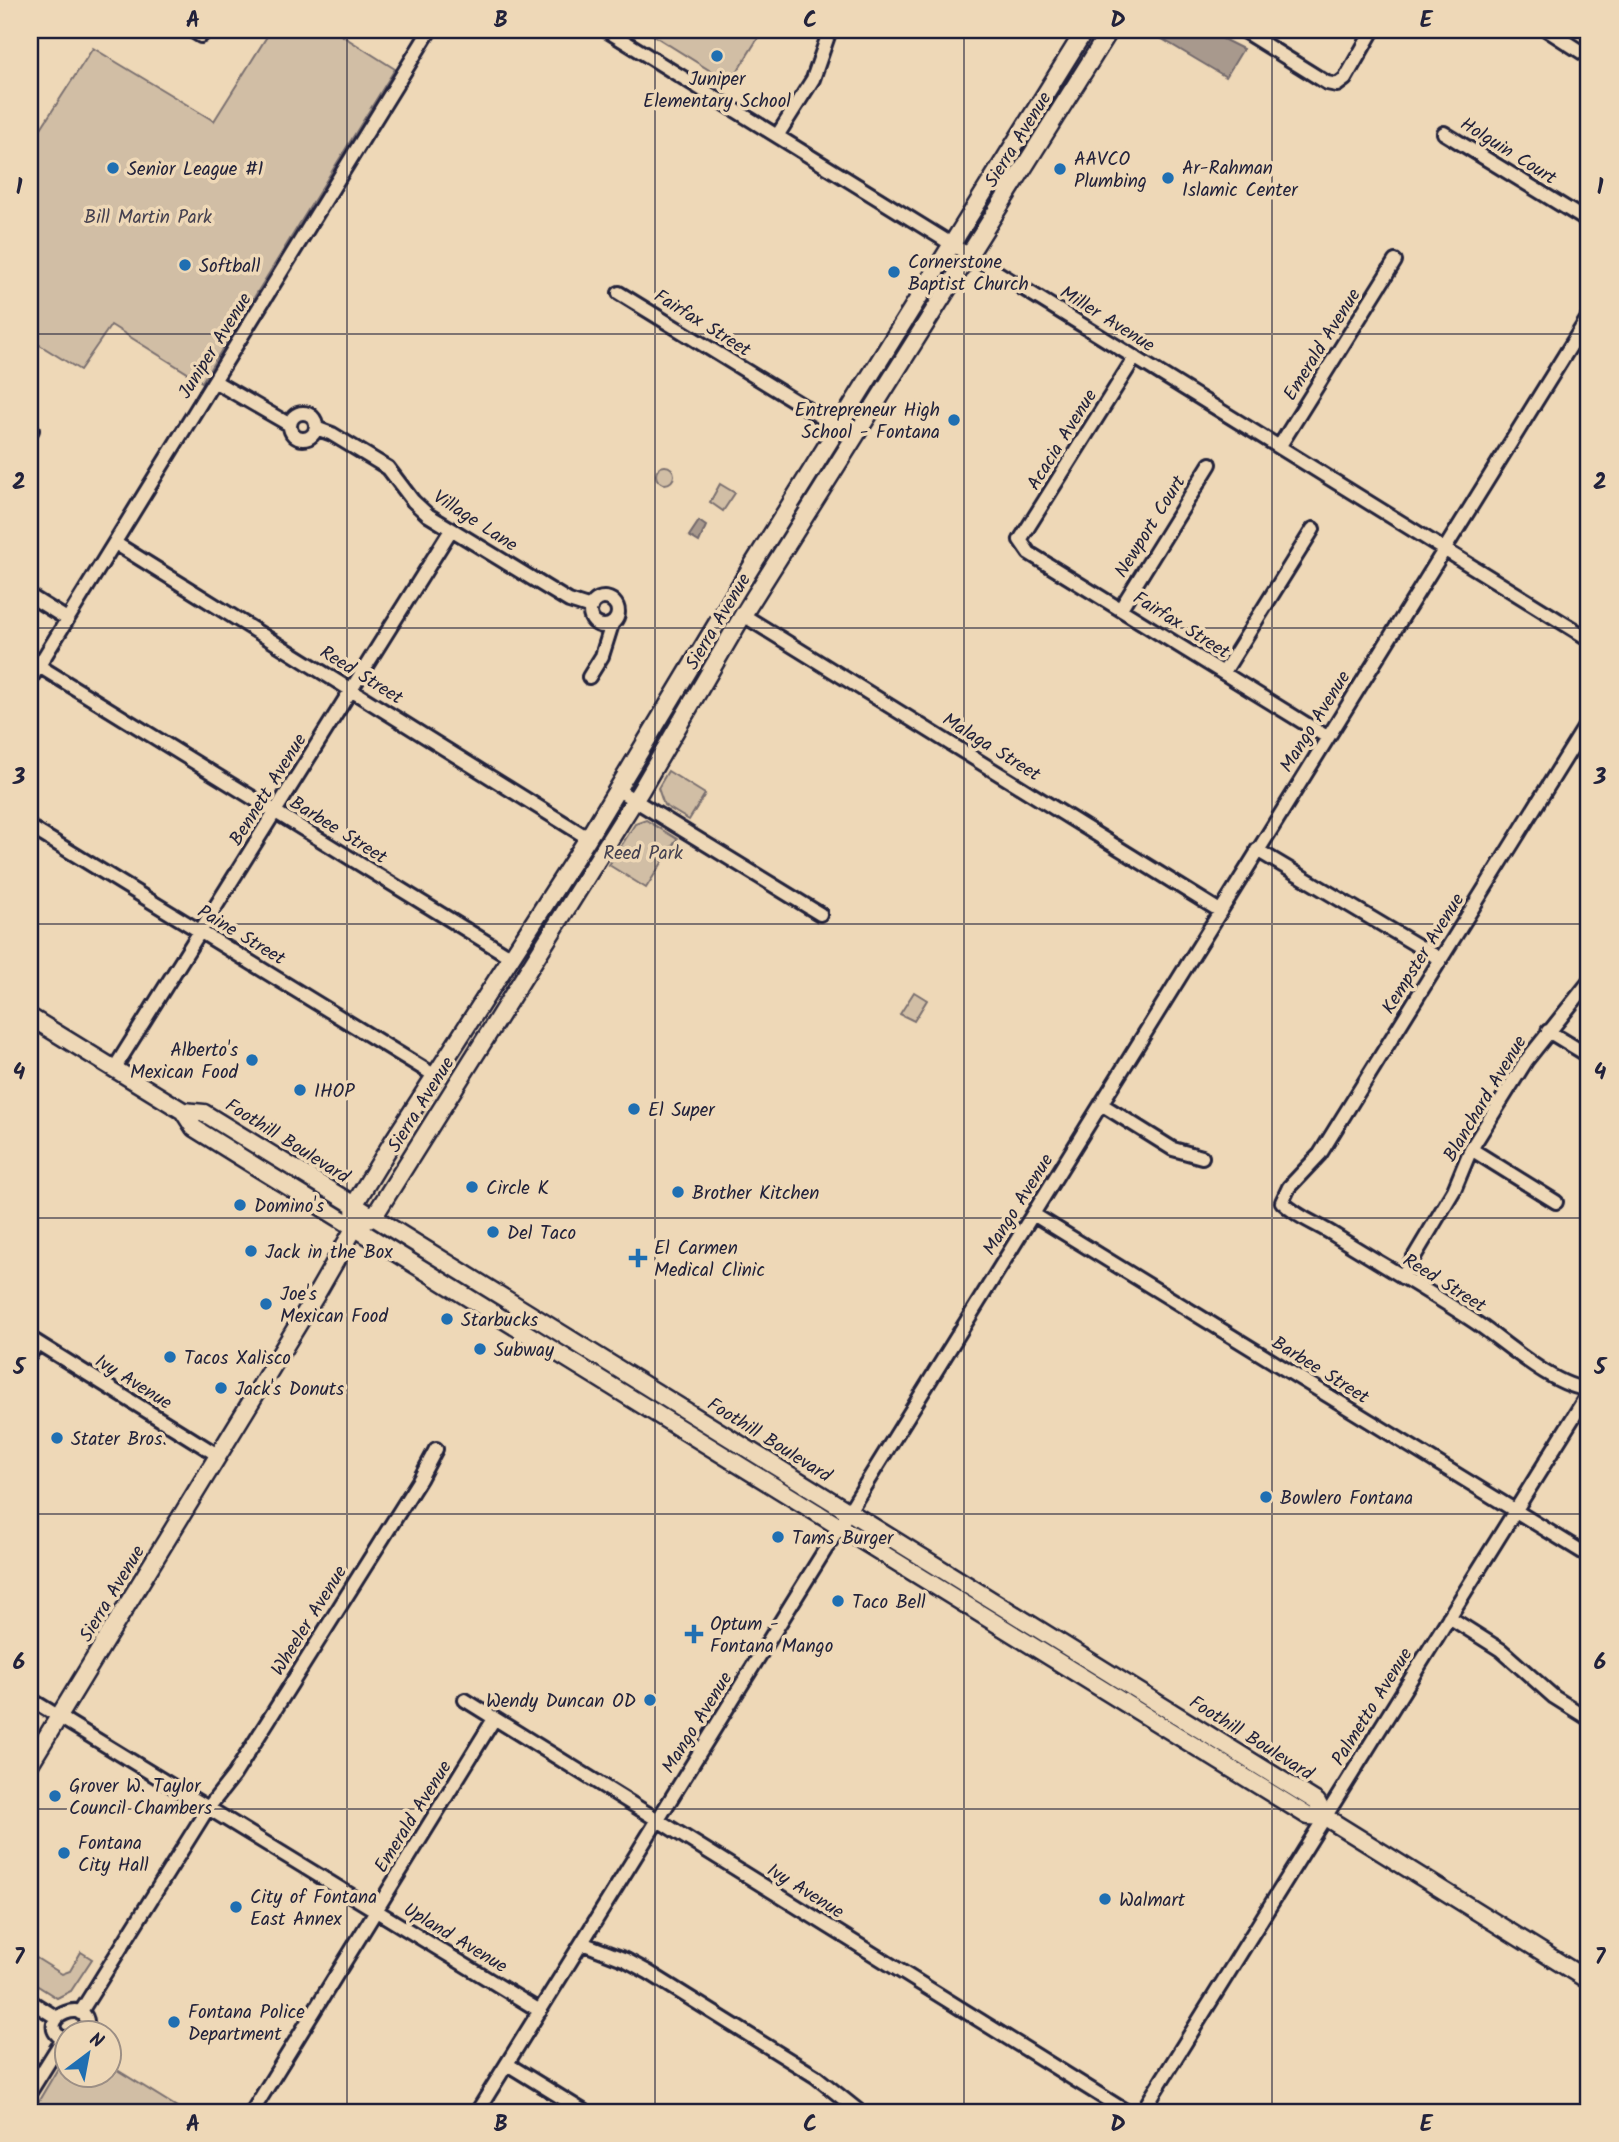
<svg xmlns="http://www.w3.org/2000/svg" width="1619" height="2142" font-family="Kalam,sans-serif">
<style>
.green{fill:#d1bea5;stroke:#7a7070;stroke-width:2}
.water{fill:#a8998d;stroke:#72696c;stroke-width:2}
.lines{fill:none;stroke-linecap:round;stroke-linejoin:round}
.minor-casing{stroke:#22223b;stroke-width:18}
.major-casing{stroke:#22223b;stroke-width:21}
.minor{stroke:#eed8b7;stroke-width:12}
.major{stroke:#eed8b7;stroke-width:16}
.grid{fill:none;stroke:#22223b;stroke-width:2;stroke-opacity:0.55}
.poi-dot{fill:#1f6fb2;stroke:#eed8b7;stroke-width:2.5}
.labels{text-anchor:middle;stroke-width:7;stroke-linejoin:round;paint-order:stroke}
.poi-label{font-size:19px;fill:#22223b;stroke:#eed8b7;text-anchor:start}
.street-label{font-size:19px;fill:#22223b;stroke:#eed8b7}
.park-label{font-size:19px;fill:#454150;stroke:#eed8b7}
.neatline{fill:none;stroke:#22223b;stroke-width:2.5}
.grid-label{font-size:23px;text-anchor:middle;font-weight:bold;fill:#22223b}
</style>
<rect width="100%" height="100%" fill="#eed8b7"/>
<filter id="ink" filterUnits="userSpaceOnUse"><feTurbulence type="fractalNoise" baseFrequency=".0143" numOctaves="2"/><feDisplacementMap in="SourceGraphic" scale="14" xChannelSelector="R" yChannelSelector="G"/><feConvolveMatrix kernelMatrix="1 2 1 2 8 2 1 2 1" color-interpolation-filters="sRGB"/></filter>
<g filter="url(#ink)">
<!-- green -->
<path class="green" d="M271,30H333L395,69L202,382L111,325L80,370L30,339V145L93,48L214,121Z
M645,30H763L730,83Z
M656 475a9 9 0 1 1 18 0a9 9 0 1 1-18 0Z
M720,484L735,493L723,511L710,502Z
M668,771L705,794L689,820L664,805L658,788Z
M646,820L677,839L646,888L609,865L635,824Z
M914,992L927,1000L914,1021L900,1014Z
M81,1952L92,1959L71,1991L57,1998L30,1981V1954L62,1974L70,1971Z
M66,2055V2076H108L109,2065L185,2112H32Z"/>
<!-- water -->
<path class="water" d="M1147,30H1205L1243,49L1226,77Z
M699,521L706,526L699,542L689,536Z"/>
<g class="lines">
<!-- minor casing -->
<g class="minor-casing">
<path id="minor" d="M191,30L201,36L205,30
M606,30L1589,639
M1242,30L1327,83L1337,85L1345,79L1373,30
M1547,30L1589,57
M1444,133L1589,222
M777,136L813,79L830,30
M619,293L839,428
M1135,357L1020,540L1029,553L1327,737
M214,381L290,425
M290 426a13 13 0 1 1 26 0a13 13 0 1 1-26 0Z
M316,428L332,434L388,468L413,501L428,515L569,601L591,608
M30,429L32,430L30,433
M1279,447L1395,261
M115,543L588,838
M30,596L67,619
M590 612a14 14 0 1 1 28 0a14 14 0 1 1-28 0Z
M1121,608L1210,464
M743,615L1220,911
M39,666L512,958
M1224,672L1313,529
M589,677L602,656L612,624
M30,680L430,30
M1589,720L1320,1154L1289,1187L1282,1202C1300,1219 1316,1223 1336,1236C1384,1266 1434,1294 1481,1326C1508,1345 1556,1388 1589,1389
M618,790L820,914
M30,827L434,1075
M1257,850L1440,959
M1548,1031L1589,1056
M114,1069L451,530
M1101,1104L1173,1149L1202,1157
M1471,1149L1556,1202
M1033,1214L1589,1556
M1402,1277L1454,1190L1471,1149L1526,1061L1589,982
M30,1338L219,1456
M30,1355L37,1343
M1449,1617L1501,1650L1554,1697L1589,1719
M30,1699L540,2011
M465,1700L1127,2112
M582,1943L626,1960L648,1972L815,2076L860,2112
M30,2001L57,2018
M80,2013L208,1808L234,1775L420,1479L436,1449
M66,2041C25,2019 100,1990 85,2034
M507,2064L585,2112
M30,2092L63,2039
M252,2112L494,1719
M477,2112L1589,316
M1142,2112L1589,1392"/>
</g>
<!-- major casing -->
<g class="major-casing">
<path id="major" d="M30,1017L183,1111L204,1113L354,1205L1317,1802L1325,1817L1589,1981
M183,1111L194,1128L255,1166L1308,1816L1325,1817
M364,1222L373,1218L641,790L743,615L1110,30
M30,1764L316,1295L355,1227L354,1205L393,1141L588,838L737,590L1085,30"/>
</g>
<!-- minor -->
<use href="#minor" class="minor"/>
<!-- major -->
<use href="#major" class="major"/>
</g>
</g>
<!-- grid -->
<path class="grid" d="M347,30V2112M655,30V2112M964,30V2112M1272,30V2112M30,334H1589M30,628H1589M30,924H1589M30,1218H1589M30,1514H1589M30,1809H1589"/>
<!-- markers -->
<g class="poi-dot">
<circle cx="717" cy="56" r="7"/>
<circle cx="113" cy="168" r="7"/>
<circle cx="1060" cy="169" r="7"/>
<circle cx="1168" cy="178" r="7"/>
<circle cx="185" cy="265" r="7"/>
<circle cx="894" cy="272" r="7"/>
<circle cx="954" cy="420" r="7"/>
<circle cx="252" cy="1060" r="7"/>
<circle cx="300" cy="1090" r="7"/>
<circle cx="634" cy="1109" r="7"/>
<circle cx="472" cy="1187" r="7"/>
<circle cx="678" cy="1192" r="7"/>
<circle cx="240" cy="1205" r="7"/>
<circle cx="493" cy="1232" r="7"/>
<circle cx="251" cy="1251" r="7"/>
<path d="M634.5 1247.5h7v7h7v7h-7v7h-7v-7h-7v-7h7z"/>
<circle cx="266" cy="1304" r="7"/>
<circle cx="447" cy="1319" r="7"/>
<circle cx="480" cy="1349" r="7"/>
<circle cx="170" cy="1357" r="7"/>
<circle cx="221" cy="1388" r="7"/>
<circle cx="57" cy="1438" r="7"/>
<circle cx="1266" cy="1497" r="7"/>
<circle cx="778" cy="1537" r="7"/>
<circle cx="838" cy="1601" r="7"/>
<path d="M690.5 1623.5h7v7h7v7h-7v7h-7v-7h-7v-7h7z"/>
<circle cx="650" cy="1700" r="7"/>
<circle cx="55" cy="1796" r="7"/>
<circle cx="64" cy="1853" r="7"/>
<circle cx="1105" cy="1899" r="7"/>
<circle cx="236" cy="1907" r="7"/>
<circle cx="174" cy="2022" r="7"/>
</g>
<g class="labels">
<!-- poi labels -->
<g class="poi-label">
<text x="717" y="85" text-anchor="middle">Juniper<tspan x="717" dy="22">Elementary School</tspan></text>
<text x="1074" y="165">AAVCO<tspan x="1074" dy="22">Plumbing</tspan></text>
<text x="1182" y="174">Ar-Rahman<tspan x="1182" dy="22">Islamic Center</tspan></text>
<text x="127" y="175">Senior League #1</text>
<text x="908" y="268">Cornerstone<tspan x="908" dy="22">Baptist Church</tspan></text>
<text x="199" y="272">Softball</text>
<text x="940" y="416" text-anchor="end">Entrepreneur High<tspan x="940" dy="22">School - Fontana</tspan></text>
<text x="238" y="1056" text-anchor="end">Alberto's<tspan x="238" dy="22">Mexican Food</tspan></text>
<text x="314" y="1097">IHOP</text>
<text x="648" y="1116">El Super</text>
<text x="486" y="1194">Circle K</text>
<text x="692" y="1199">Brother Kitchen</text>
<text x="254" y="1212">Domino's</text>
<text x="507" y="1239">Del Taco</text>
<text x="654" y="1254">El Carmen<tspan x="654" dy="22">Medical Clinic</tspan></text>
<text x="265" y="1258">Jack in the Box</text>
<text x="280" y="1300">Joe's<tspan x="280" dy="22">Mexican Food</tspan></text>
<text x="461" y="1326">Starbucks</text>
<text x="494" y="1356">Subway</text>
<text x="184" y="1364">Tacos Xalisco</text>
<text x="235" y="1395">Jack's Donuts</text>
<text x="71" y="1445">Stater Bros.</text>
<text x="1280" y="1504">Bowlero Fontana</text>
<text x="792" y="1544">Tams Burger</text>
<text x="852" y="1608">Taco Bell</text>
<text x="710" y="1630">Optum -<tspan x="710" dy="22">Fontana Mango</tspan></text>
<text x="636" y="1707" text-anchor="end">Wendy Duncan OD</text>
<text x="69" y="1792">Grover W. Taylor<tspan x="69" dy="22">Council Chambers</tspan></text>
<text x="78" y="1849">Fontana<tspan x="78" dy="22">City Hall</tspan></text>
<text x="250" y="1903">City of Fontana<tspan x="250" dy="22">East Annex</tspan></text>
<text x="1119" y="1906">Walmart</text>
<text x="188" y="2018">Fontana Police<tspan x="188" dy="22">Department</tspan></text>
</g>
<!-- street labels -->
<g class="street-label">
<text transform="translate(1017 139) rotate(-58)" y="7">Sierra Avenue</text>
<text transform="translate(1509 150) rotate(32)" y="7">Holguin Court</text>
<text transform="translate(1108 318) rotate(32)" y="7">Miller Avenue</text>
<text transform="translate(703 322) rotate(32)" y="7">Fairfax Street</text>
<text transform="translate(1321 344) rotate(-58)" y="7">Emerald Avenue</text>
<text transform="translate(214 345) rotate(-58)" y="7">Juniper Avenue</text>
<text transform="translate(1061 439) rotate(-58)" y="7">Acacia Avenue</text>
<text transform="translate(476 520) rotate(33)" y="7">Village Lane</text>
<text transform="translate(1149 526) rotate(-58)" y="7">Newport Court</text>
<text transform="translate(717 621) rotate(-59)" y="7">Sierra Avenue</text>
<text transform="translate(1182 624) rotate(32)" y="7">Fairfax Street</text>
<text transform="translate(362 674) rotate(32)" y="7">Reed Street</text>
<text transform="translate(1314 721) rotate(-58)" y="7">Mango Avenue</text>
<text transform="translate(992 746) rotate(32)" y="7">Malaga Street</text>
<text transform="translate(267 789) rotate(-58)" y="7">Bennett Avenue</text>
<text transform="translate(339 829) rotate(32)" y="7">Barbee Street</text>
<text transform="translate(242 934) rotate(31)" y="7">Paine Street</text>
<text transform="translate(1422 953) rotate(-58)" y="7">Kempster Avenue</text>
<text transform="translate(1484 1098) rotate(-59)" y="7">Blanchard Avenue</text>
<text transform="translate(420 1104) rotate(-58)" y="7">Sierra Avenue</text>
<text transform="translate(288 1140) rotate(32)" y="7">Foothill Boulevard</text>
<text transform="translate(1017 1204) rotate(-58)" y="7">Mango Avenue</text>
<text transform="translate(1445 1282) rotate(32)" y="7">Reed Street</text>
<text transform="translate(1321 1369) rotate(32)" y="7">Barbee Street</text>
<text transform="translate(134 1381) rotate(32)" y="7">Ivy Avenue</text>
<text transform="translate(770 1439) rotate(32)" y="7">Foothill Boulevard</text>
<text transform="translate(111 1593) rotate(-59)" y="7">Sierra Avenue</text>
<text transform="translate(308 1620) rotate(-58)" y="7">Wheeler Avenue</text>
<text transform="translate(1371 1706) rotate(-58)" y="7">Palmetto Avenue</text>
<text transform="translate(696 1722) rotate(-58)" y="7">Mango Avenue</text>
<text transform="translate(1252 1737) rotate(32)" y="7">Foothill Boulevard</text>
<text transform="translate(412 1816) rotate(-58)" y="7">Emerald Avenue</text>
<text transform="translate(806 1890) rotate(32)" y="7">Ivy Avenue</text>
<text transform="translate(456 1937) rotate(31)" y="7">Upland Avenue</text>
</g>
<!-- park labels -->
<g class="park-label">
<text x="148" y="223">Bill Martin Park</text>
<text x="643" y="859">Reed Park</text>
</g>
</g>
<!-- margin -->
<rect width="1619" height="2142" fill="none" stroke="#eed8b7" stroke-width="77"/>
<!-- north arrow -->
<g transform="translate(88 2054) rotate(32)"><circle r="33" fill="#eed8b7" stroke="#9c8f85" stroke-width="2"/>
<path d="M0-5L12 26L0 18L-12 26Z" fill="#1f6fb2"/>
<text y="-10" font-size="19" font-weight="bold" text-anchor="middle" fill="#22223b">N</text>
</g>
<rect x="38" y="38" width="1542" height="2066" class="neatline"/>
<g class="grid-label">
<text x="193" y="27">A</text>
<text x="501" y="27">B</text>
<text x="810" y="27">C</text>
<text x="1118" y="27">D</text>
<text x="1426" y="27">E</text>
<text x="19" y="194">1</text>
<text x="1600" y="194">1</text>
<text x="19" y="489">2</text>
<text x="1600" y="489">2</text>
<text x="19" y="784">3</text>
<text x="1600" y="784">3</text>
<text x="19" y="1079">4</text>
<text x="1600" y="1079">4</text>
<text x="19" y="1374">5</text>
<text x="1600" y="1374">5</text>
<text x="19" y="1669">6</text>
<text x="1600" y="1669">6</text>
<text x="19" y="1964">7</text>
<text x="1600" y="1964">7</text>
<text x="193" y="2131">A</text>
<text x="501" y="2131">B</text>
<text x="810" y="2131">C</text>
<text x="1118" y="2131">D</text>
<text x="1426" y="2131">E</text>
</g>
</svg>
